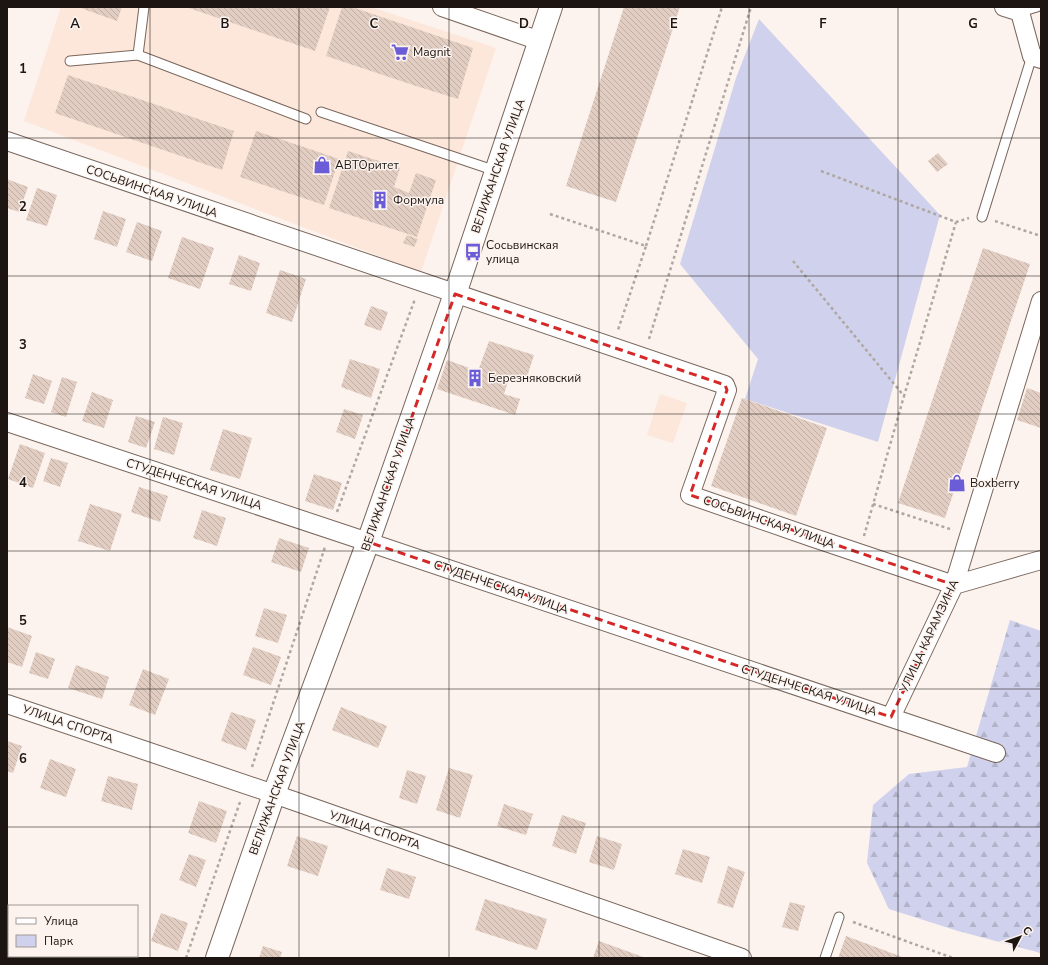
<svg xmlns="http://www.w3.org/2000/svg" width="1048" height="965" font-family="'Nunito Sans',sans-serif">
<style>
.built{fill:#fde6da}
.forest{fill:url(#forest-firs)}
.park{fill:#d0d1ec}
.building{fill:url(#building-back-hatch)}
.lines{fill:none;stroke-linecap:round;stroke-linejoin:round}
.service-casing{stroke:#7a675d;stroke-width:11}
.minor-casing{stroke:#7a675d;stroke-width:20}
.tertiary-casing{stroke:#7a675d;stroke-width:24}
.path{stroke:#afa7a2;stroke-width:2.5;stroke-dasharray:3 3;stroke-linecap:butt}
.service{stroke:#fff;stroke-width:9}
.minor{stroke:#fff;stroke-width:18}
.tertiary{stroke:#fff;stroke-width:22}
.marked{fill:none;stroke:#d62828;stroke-width:3;stroke-dasharray:8 5;stroke-linejoin:round}
.grid{fill:none;stroke:#1c1511;stroke-width:1;stroke-opacity:0.55}
.labels{text-anchor:middle;stroke-width:3;stroke-linejoin:round;paint-order:stroke}
.poi-label{font-size:12px;fill:#1c1511;stroke:#fcf3ee;text-anchor:start}
.street-label{font-size:12px;fill:#1c1511;stroke:#fcf3ee}
.grid-label{font-size:13px;text-anchor:middle;font-weight:bold;fill:#1c1511;stroke:#fcf3ee;stroke-width:3;stroke-linejoin:round;paint-order:stroke}
</style>
<defs>
<pattern id="forest-firs" width="22" height="20" patternUnits="userSpaceOnUse"><rect width="22" height="20" fill="#d0d1ec"/><path d="M5 1l3.5 6h-7zM16 11l3.5 6h-7z" fill="#b2b3c9"/></pattern>
<pattern id="building-back-hatch" width="6" height="6" patternUnits="userSpaceOnUse"><rect width="6" height="6" fill="#e2cdc2"/><path d="M-1 5l2 2M0 0l6 6M5-1l2 2" fill="none" stroke="#c1afa6"/></pattern>
</defs>
<rect width="100%" height="100%" fill="#fcf3ee"/>
<!-- built -->
<path class="built" d="M61,7H371L496,48L421,272L24,121Z
M660,394L687,403L673,443L647,435Z"/>
<!-- forest -->
<path class="forest" d="M1010,620L1041,631V954L1037,952L958,931L889,909L867,863L873,805L909,774L967,767Z"/>
<!-- park -->
<path class="park" d="M759,19L940,215L878,442L745,399L758,359L680,264L736,78Z"/>
<!-- building -->
<path class="building" d="M78,7H122L117,21Z
M186,7H330L315,51Z
M342,7H352L473,48L458,99L416,86L326,56Z
M624,7H680L616,202L566,186Z
M68,75L234,131L222,170L55,113Z
M256,131L339,159L324,205L240,177Z
M348,151L400,168L394,187L409,193L416,173L436,180L417,237L329,208Z
M938,153L948,164L937,172L928,161Z
M7,179L28,187L19,212L7,208Z
M37,188L57,195L47,226L26,220Z
M103,211L126,219L117,247L94,239Z
M137,222L162,231L152,261L126,252Z
M407,235L418,239L414,247L403,243Z
M182,237L214,248L200,289L168,278Z
M983,248L1030,264L945,518L898,503Z
M239,255L260,263L251,291L229,284Z
M280,270L306,279L292,322L266,313Z
M371,306L388,312L381,331L364,325Z
M489,341L534,355L526,380L510,375L504,394L520,399L515,415L437,389L447,360L478,371Z
M350,359L380,369L371,398L341,387Z
M33,374L52,381L44,404L25,398Z
M62,377L77,382L66,417L51,412Z
M1027,388L1041,393V428L1017,420Z
M92,392L113,400L104,428L82,421Z
M742,398L827,428L796,516L711,486Z
M344,409L363,415L355,439L336,432Z
M136,416L155,422L146,448L128,442Z
M163,417L183,423L174,455L154,449Z
M223,429L252,438L240,479L210,470Z
M20,444L45,453L33,488L8,479Z
M51,458L68,463L60,487L43,481Z
M314,474L342,483L333,510L305,501Z
M139,487L168,496L160,522L131,512Z
M90,504L122,514L110,551L78,541Z
M202,510L226,518L217,546L193,538Z
M279,538L309,548L301,572L271,562Z
M264,608L287,615L278,643L255,636Z
M7,627L32,636L22,667L7,662Z
M253,647L281,657L271,685L243,675Z
M36,652L55,659L48,679L29,673Z
M76,665L109,677L102,699L68,688Z
M143,669L169,679L155,715L129,705Z
M341,707L387,726L378,748L332,730Z
M231,712L256,720L246,750L221,741Z
M7,741L22,746L13,773L7,771Z
M50,759L76,769L66,797L40,788Z
M449,768L473,775L460,818L436,810Z
M407,770L426,776L417,804L399,798Z
M108,776L138,784L132,810L101,801Z
M199,801L227,811L216,843L188,833Z
M504,804L533,814L526,835L497,826Z
M562,815L586,823L576,854L552,846Z
M297,836L328,846L318,876L287,866Z
M597,836L622,844L614,870L589,862Z
M683,849L710,857L702,883L675,874Z
M189,854L206,860L196,887L179,880Z
M728,866L745,872L733,908L717,903Z
M387,868L416,877L409,899L380,890Z
M485,899L547,919L537,950L475,930Z
M790,902L805,906L798,931L782,927Z
M161,913L188,923L178,951L151,941Z
M7,936L9,937V956H25L24,958H7Z
M846,936L905,958H838Z
M599,941L646,958H593Z
M263,946L282,952L280,958H259Z
M47,956H82L81,958H46Z"/>
<g class="lines">
<!-- service casing -->
<g class="service-casing">
<path id="service" d="M144,7L138,55L306,119
M1020,12L1037,7
M70,61L138,55
M321,112L496,171
M982,217L1032,56
M825,958L839,917"/>
</g>
<!-- minor casing -->
<g class="minor-casing">
<path id="minor" d="M442,7L540,41
M1004,7L1020,12L1032,56L1041,59
M7,141L725,385L727,390L690,495L811,537L954,585L1041,560
M7,422L368,542L996,753
M7,704L274,794L742,958
M891,717L954,585L1041,301"/>
</g>
<!-- tertiary casing -->
<g class="tertiary-casing">
<path id="tertiary" d="M217,958L274,794L368,542L455,294L551,7"/>
</g>
<!-- path -->
<path class="path" d="M821,171L956,222L969,218
M550,214L646,246L618,330
M995,221L1041,236
M646,246L722,7
M793,261L904,396L956,222
M649,339L751,7
M873,504L953,530
M337,512L415,299
M864,536L904,396
M252,767L325,547
M853,922L953,958
M186,958L240,802"/>
<!-- service -->
<use href="#service" class="service"/>
<!-- minor -->
<use href="#minor" class="minor"/>
<!-- tertiary -->
<use href="#tertiary" class="tertiary"/>
</g>
<!-- marked area -->
<path class="marked" d="M455,294L725,385L727,390L690,495L954,585L891,717L368,542Z"/>
<!-- grid -->
<path class="grid" d="M150,7V958M299,7V958M449,7V958M599,7V958M749,7V958M898,7V958M7,138H1041M7,276H1041M7,414H1041M7,551H1041M7,689H1041M7,827H1041"/>
<!-- icons -->
<defs>
<g id="supermarket-bare" transform="scale(1.38)"><path d="M-6-5.5h2.5l.6 2H6L4.5 2H-2.5L-4.4-4H-6ZM-1.5 3.2a1.3 1.3 0 1 0 .1 0ZM3 3.2a1.3 1.3 0 1 0 .1 0Z" fill="#6a5dd7" stroke="#fcf3ee" stroke-width="2.5" paint-order="stroke"/></g>
<g id="shop-bare" transform="scale(1.38)"><path d="M-5-2.5h2.3a2.7 3.5 0 0 1 5.4 0H5L5.5 6h-11ZM-1.5-2.5h3a1.5 2.3 0 0 0-3 0Z" fill="#6a5dd7" stroke="#fcf3ee" stroke-width="2.5" paint-order="stroke"/></g>
<g id="building-bare" transform="scale(1.38)"><path d="M-4-6H4V6H1V3H-1V6H-4ZM-2.5-4.3h1.7v1.8h-1.7ZM.8-4.3h1.7v1.8H.8ZM-2.5-1h1.7V.8h-1.7ZM.8-1h1.7V.8H.8Z" fill="#6a5dd7" stroke="#fcf3ee" stroke-width="2.5" paint-order="stroke"/></g>
<g id="bus-bare" transform="scale(1.38)"><path d="M-5-6H5V4H4V6H2V4H-2V6H-4V4H-5ZM-3.5-4V0h7V-4ZM-3.5 1.2v1.5H-2V1.2ZM2 1.2v1.5H3.5V1.2Z" fill="#6a5dd7" stroke="#fcf3ee" stroke-width="2.5" paint-order="stroke"/></g>
</defs>
<g fill-rule="evenodd">
<use href="#supermarket-bare" x="400" y="52"/>
<use href="#shop-bare" x="322" y="165"/>
<use href="#building-bare" x="380" y="200"/>
<use href="#bus-bare" x="473" y="252"/>
<use href="#building-bare" x="475" y="378"/>
<use href="#shop-bare" x="957" y="483"/>
</g>
<g class="labels">
<!-- poi labels -->
<g class="poi-label">
<text x="413" y="56">Magnit</text>
<text x="335" y="169">АВТОритет</text>
<text x="393" y="204">Формула</text>
<text x="486" y="249">Сосьвинская<tspan x="486" dy="14">улица</tspan></text>
<text x="488" y="382">Березняковский</text>
<text x="970" y="487">Boxberry</text>
</g>
<!-- street labels -->
<g class="street-label">
<text transform="translate(498 166) rotate(-71)" y="4">ВЕЛИЖАНСКАЯ УЛИЦА</text>
<text transform="translate(152 191) rotate(19)" y="4">СОСЬВИНСКАЯ УЛИЦА</text>
<text transform="translate(194 484) rotate(18)" y="4">СТУДЕНЧЕСКАЯ УЛИЦА</text>
<text transform="translate(388 484) rotate(-71)" y="4">ВЕЛИЖАНСКАЯ УЛИЦА</text>
<text transform="translate(769 522) rotate(19)" y="4">СОСЬВИНСКАЯ УЛИЦА</text>
<text transform="translate(501 587) rotate(19)" y="4">СТУДЕНЧЕСКАЯ УЛИЦА</text>
<text transform="translate(929 636) rotate(-65)" y="4">УЛИЦА КАРАМЗИНА</text>
<text transform="translate(809 690) rotate(18)" y="4">СТУДЕНЧЕСКАЯ УЛИЦА</text>
<text transform="translate(68 724) rotate(19)" y="4">УЛИЦА СПОРТА</text>
<text transform="translate(277 788) rotate(-70)" y="4">ВЕЛИЖАНСКАЯ УЛИЦА</text>
<text transform="translate(375 830) rotate(19)" y="4">УЛИЦА СПОРТА</text>
</g>
</g>
<g class="grid-label">
<text x="75" y="28">A</text>
<text x="225" y="28">B</text>
<text x="374" y="28">C</text>
<text x="524" y="28">D</text>
<text x="674" y="28">E</text>
<text x="823" y="28">F</text>
<text x="973" y="28">G</text>
<text x="23" y="73">1</text>
<text x="23" y="211">2</text>
<text x="23" y="349">3</text>
<text x="23" y="487">4</text>
<text x="23" y="625">5</text>
<text x="23" y="763">6</text>
</g>
<!-- border -->
<rect width="1048" height="965" fill="none" stroke="#1c1511" stroke-width="16"/>
<!-- legend -->
<rect x="8" y="905" width="130" height="52" fill="#fcf3ee" stroke="#a29a96"/>
<rect x="16" y="918" width="20" height="6" fill="#ffffff" stroke="#a29a96"/>
<text x="44" y="925" font-size="12" fill="#1c1511">Улица</text>
<rect x="16" y="935" width="20" height="12" fill="#d0d1ec" stroke="#a29a96"/>
<text x="44" y="945" font-size="12" fill="#1c1511">Парк</text>
<!-- north arrow -->
<g transform="translate(1020 937) rotate(49)" stroke="#fcf3ee" stroke-width="3" paint-order="stroke">
<path d="M0-3L7 15L0 10L-7 15Z" fill="#1c1511"/>
<text y="-6" font-size="11" font-weight="bold" text-anchor="middle" fill="#1c1511">С</text>
</g>
</svg>
